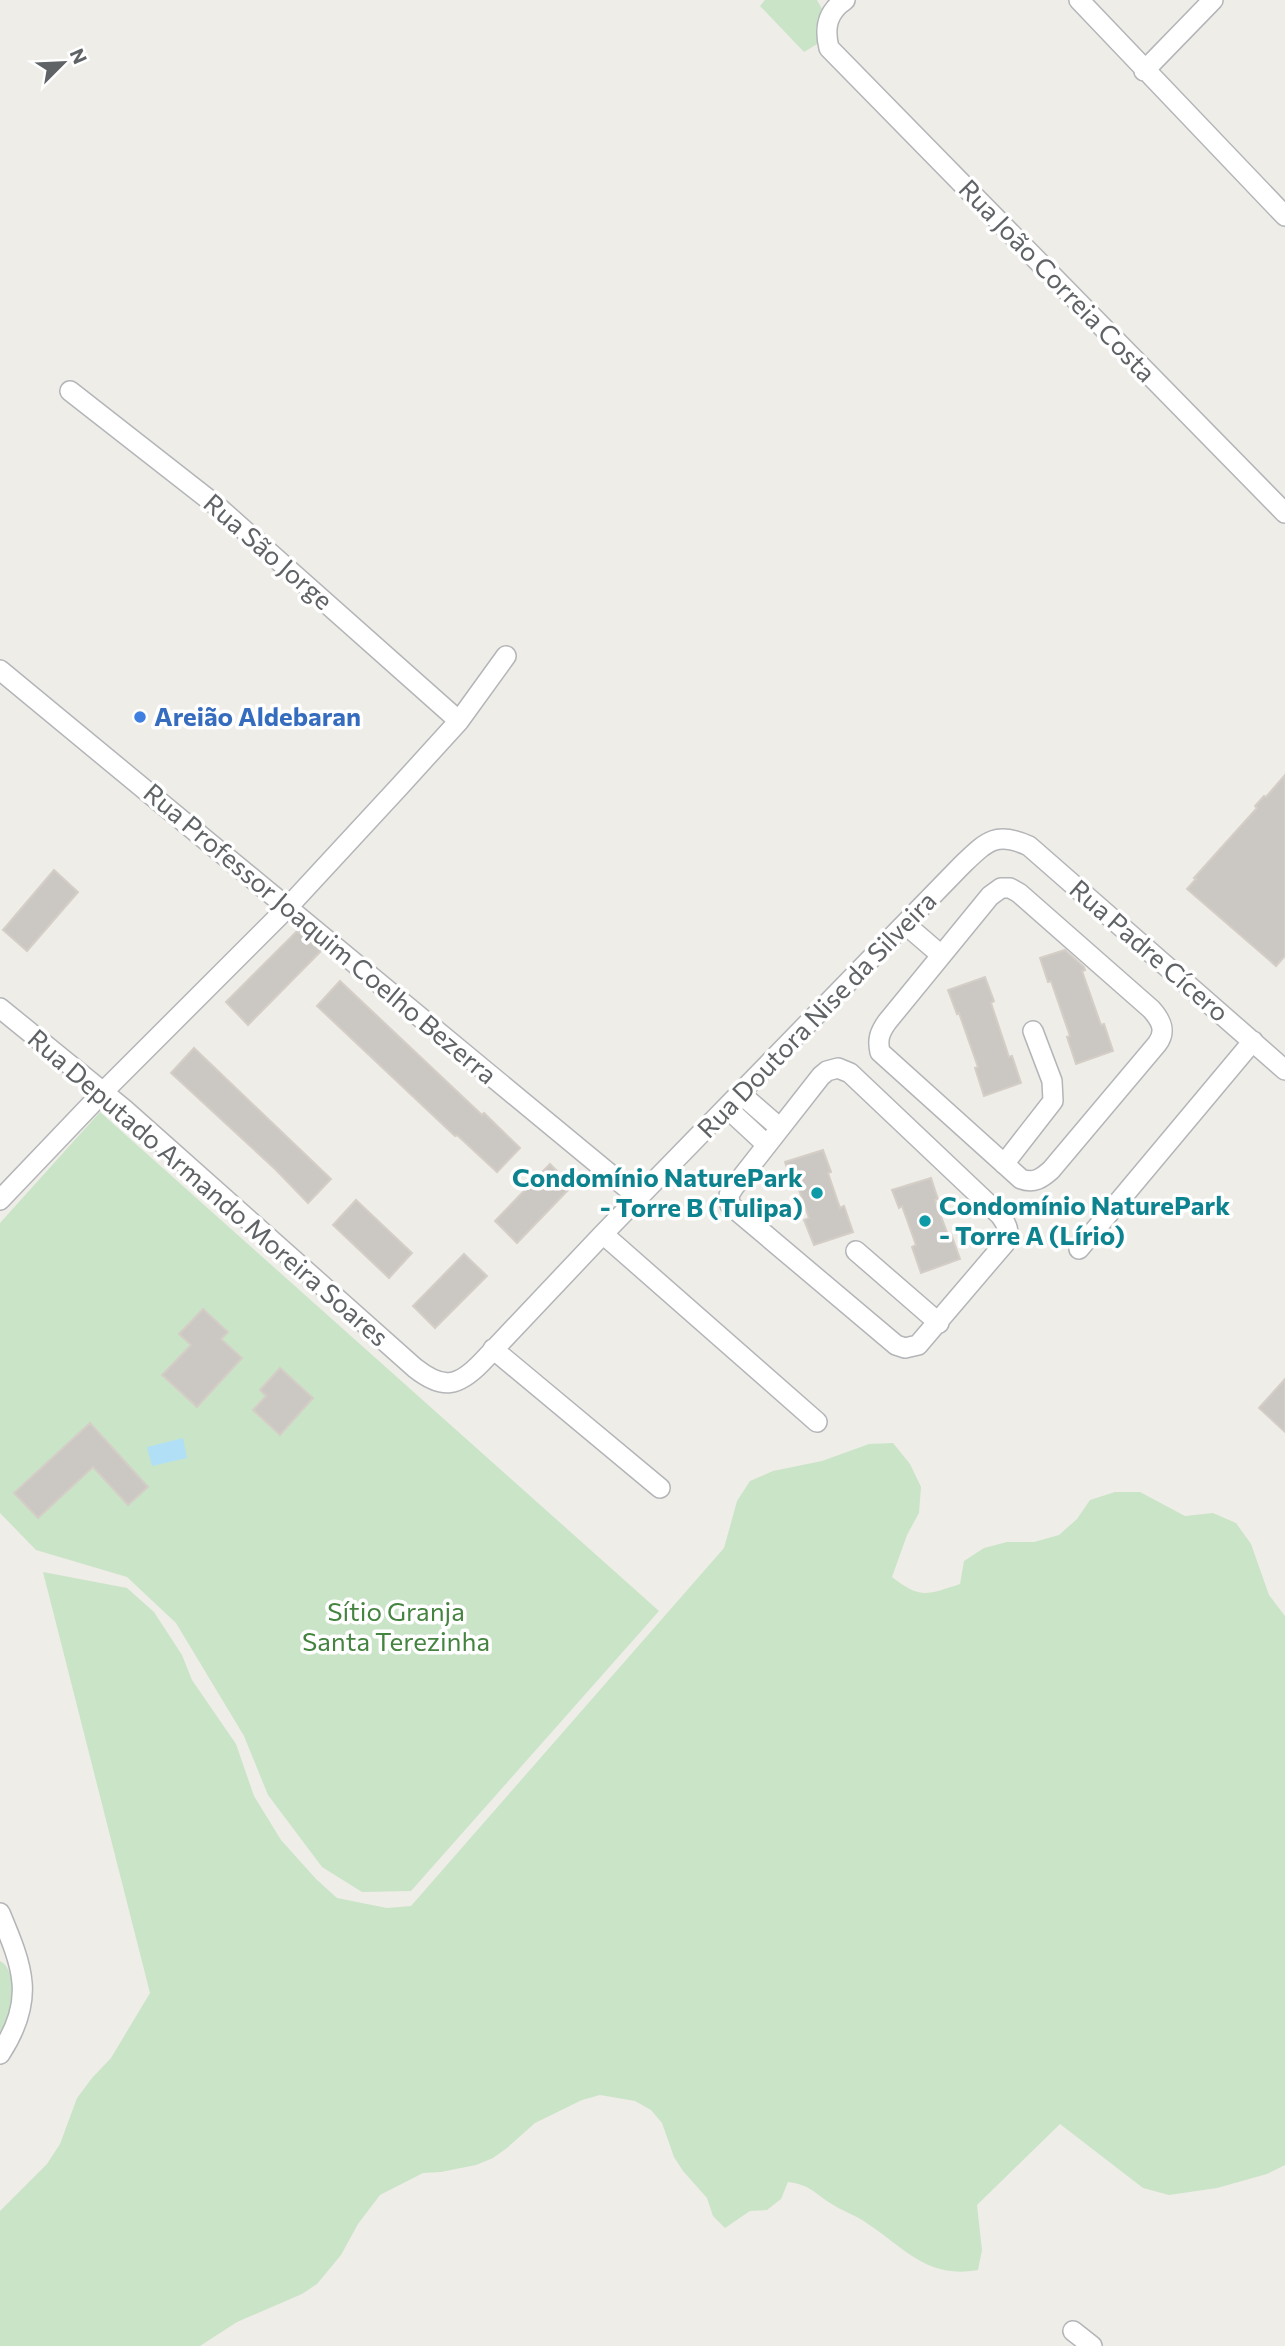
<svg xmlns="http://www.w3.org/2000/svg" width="1285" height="2346" font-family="Commissioner,sans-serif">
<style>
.green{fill:#cae4c7}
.water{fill:#b1e0f6}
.building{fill:#cbc8c4;stroke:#d4cec6;stroke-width:2}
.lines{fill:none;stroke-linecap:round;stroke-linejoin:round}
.minor-casing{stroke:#b3b5b8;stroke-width:22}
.minor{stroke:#fff;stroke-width:19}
.shop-dot{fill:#3f7fe0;stroke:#fff;stroke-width:2.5}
.culture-dot{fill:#0f9aa8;stroke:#fff;stroke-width:2.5}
.labels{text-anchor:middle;stroke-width:7;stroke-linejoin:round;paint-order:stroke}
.street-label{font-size:26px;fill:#5f6366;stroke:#fff}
.shop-label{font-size:26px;font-weight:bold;fill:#366cbe;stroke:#fff;text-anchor:start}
.culture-label{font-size:26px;font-weight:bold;fill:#0d838f;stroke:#fff;text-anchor:end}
.park-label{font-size:26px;fill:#448440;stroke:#fff}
</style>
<rect width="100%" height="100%" fill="#efede8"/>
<!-- green -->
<path class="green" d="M765,0H817L825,14L824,40L804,52L760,6Z
M100,1112L659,1611L411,1891L362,1892L322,1867L268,1795L244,1736L176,1623L127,1577L36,1550L0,1513V1223Z
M893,1443L910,1464L921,1487L919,1513L907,1535L892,1577C920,1599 927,1595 960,1584L964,1561L984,1548L1007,1542H1034L1059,1535L1077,1519L1090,1500L1115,1492H1140L1185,1516L1213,1513L1236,1523L1251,1544L1269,1595L1285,1616V2165L1267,2174L1217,2188L1169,2195L1143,2188L1060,2124L977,2205L982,2250L978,2270C927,2279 906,2249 868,2224C856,2215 842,2211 830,2203C813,2192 810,2185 788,2182L781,2199L767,2210L750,2211L725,2228L713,2216L707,2198L683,2171L674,2157L662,2123L651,2110L635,2101L600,2095L582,2100L535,2123L507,2148L493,2158L476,2165L441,2172L423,2173L380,2195L358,2224L341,2255L317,2284L302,2294L237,2322L200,2346H0V2211L47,2164L60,2144L77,2098L92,2078L111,2058L150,1993L43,1572L127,1588L154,1612L182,1655L192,1680L236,1744L254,1796L281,1840L316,1879L337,1898L387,1908L411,1906L724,1548L737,1501L750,1481L773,1471L822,1461L869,1444Z
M0,1961C21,1972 10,2020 0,2037Z"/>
<!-- water -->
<path class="water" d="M183,1438L187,1458L152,1466L147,1447Z"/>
<!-- building -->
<path class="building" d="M1285,775V956L1276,966L1187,889L1196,879L1194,878L1257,808L1255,806L1264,796L1266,797Z
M54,870L78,892L27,951L3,930Z
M297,931L321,951L248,1025L226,1002Z
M1065,950L1084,967L1085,970L1082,971L1101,1025L1104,1024L1113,1051L1076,1064L1067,1037L1070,1036L1051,981L1048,982L1040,958Z
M985,977L994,1001L991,1003L1009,1057L1012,1056L1021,1083L984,1096L975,1068L978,1067L959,1013L957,1014L948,990Z
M340,981L482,1115L484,1113L520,1148L497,1172L457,1135L455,1136L317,1006Z
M194,1048L331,1179L308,1203L275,1169L171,1073Z
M823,1150L831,1172L828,1173L840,1208L844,1206L853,1232L814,1245L804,1220L809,1218L795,1179L791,1180L785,1162Z
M550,1164L572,1186L517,1243L495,1221Z
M931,1178L938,1199L935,1200L948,1235L951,1234L960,1259L921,1273L912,1247L916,1245L902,1206L899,1208L892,1190Z
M356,1200L412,1253L389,1278L333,1225Z
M464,1254L487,1276L435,1328L413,1306Z
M203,1309L228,1332L221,1339L242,1358L197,1407L162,1375L191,1345L179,1334Z
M280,1368L313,1398L280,1435L253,1410L266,1396L260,1390Z
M1285,1379V1432L1259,1408Z
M90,1423L148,1487L128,1505L93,1467L38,1518L14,1493Z"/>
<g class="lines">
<!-- minor casing -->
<g class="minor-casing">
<path id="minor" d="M845,0C827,12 824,28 829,48L1285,513
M1079,0L1285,216
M1144,71L1213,0
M70,391L217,506L459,721
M0,670L639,1198
M1001,888H1010L1019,893L1151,1009C1161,1020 1167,1031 1157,1044L1051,1170C1042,1178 1034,1184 1021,1179L880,1052C877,1039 880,1032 887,1022L990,896Z
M905,924L941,955
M0,1008L124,1109L415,1368C443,1390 458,1387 482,1362L603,1234L962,865C987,841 996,831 1029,846L1285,1070
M838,1068L850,1073L1000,1215C1008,1226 1010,1231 1005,1243L918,1345L905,1348L896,1345L730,1205L729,1195L734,1187L821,1076L827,1071Z
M741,1094L780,1128
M727,1108L767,1145
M1004,1164L1053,1101L1052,1081L1033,1031
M0,1200L104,1091L288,907L399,787L459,721L506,656
M603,1234L817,1422
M1079,1249L1253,1041
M856,1251L939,1323
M493,1349L660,1488
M0,1913C23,1968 36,1999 0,2054
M1073,2331L1092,2346"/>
</g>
<!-- minor -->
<use href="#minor" class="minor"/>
</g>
<!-- markers -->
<circle class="shop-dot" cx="140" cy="717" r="7"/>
<g class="culture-dot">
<circle cx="817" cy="1193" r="7"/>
<circle cx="925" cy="1221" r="7"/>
</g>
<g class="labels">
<!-- street labels -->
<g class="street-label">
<text transform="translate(1057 281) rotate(46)" y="9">Rua João Correia Costa</text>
<text transform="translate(268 552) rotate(41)" y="9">Rua São Jorge</text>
<text transform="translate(320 934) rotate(40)" y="9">Rua Professor Joaquim Coelho Bezerra</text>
<text transform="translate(1149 951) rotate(41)" y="9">Rua Padre Cícero</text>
<text transform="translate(817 1015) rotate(-46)" y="9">Rua Doutora Nise da Silveira</text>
<text transform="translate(208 1188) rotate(41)" y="9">Rua Deputado Armando Moreira Soares</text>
</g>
<!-- shop labels -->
<g class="shop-label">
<text x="154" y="726">Areião Aldebaran</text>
</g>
<!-- culture labels -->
<g class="culture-label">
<text x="803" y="1187">Condomínio NaturePark<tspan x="803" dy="30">- Torre B (Tulipa)</tspan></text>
<text x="939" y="1215" text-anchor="start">Condomínio NaturePark<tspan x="939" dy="30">- Torre A (Lírio)</tspan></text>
</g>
<!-- park labels -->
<g class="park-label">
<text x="396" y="1621">Sítio Granja<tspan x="396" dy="30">Santa Terezinha</tspan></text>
</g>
</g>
<!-- north arrow -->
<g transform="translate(63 63) rotate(66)" stroke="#ffffff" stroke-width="5" paint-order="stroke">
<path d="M0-5L12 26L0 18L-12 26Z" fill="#5f6366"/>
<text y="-10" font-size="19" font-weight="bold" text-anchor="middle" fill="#5f6366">N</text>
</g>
</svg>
